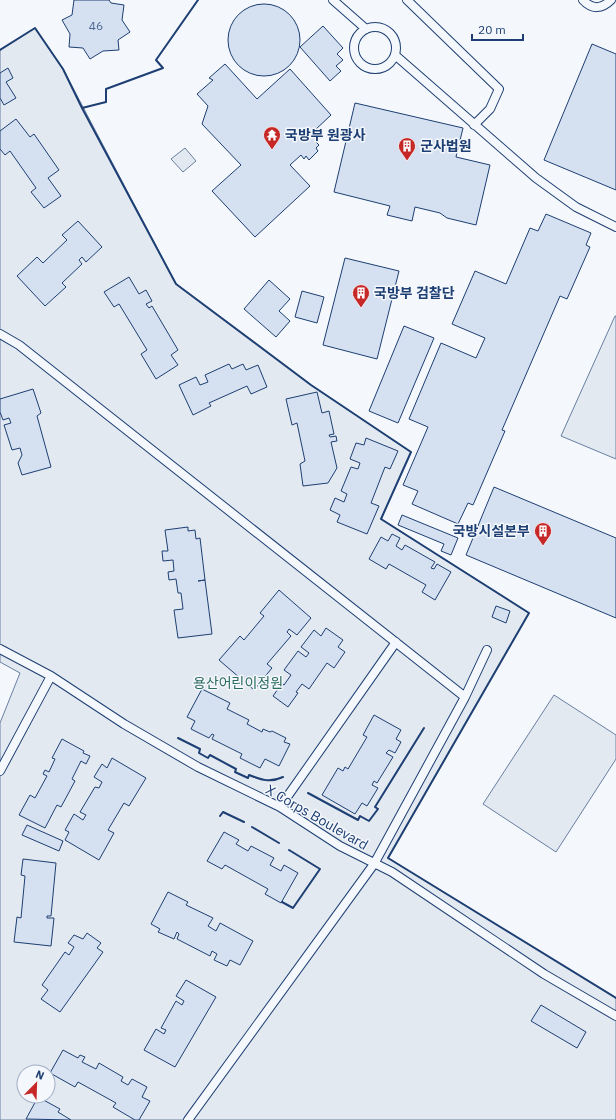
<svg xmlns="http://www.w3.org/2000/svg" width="616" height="1120" font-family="'IBM Plex Sans','Noto Sans KR',sans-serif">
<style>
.green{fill:#e3e9f0;stroke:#687fa3;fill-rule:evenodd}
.building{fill:#d5e0f0;stroke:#1d3f73}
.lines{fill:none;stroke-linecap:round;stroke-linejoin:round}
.service-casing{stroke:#1d3f73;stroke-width:10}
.service{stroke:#f4f7fb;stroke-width:8}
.wall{stroke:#1d3f73;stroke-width:2}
.labels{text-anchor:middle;stroke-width:3;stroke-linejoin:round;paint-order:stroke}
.number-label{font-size:12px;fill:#4b6792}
.poi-label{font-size:14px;font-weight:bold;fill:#1d3f73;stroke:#f4f7fb;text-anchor:start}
.park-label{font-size:14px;fill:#2c6c60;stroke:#f4f7fb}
.street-label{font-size:14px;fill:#1d3f73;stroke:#f4f7fb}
</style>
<rect width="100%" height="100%" fill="#f4f7fb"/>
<!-- green -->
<path class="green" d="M35,28L63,69L176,284L311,385L411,452L381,519L529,613L388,858L616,998V1120H0V723L20,673L0,662V50ZM24,1072H48V1096H24Z
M185,148L196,161L183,172L171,159Z
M615,316H616V459L561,436Z
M554,695L616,735V759L556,852L483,804Z"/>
<!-- building -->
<path class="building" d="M74,0H109L111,3L124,5L122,20L130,32L118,40L119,50L103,51L90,59L83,48L69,47L70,34L62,20L72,15Z
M228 40a36 36 0 1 1 72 0a36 36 0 1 1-72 0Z
M323,26L343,48L337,54L343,60L336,66L341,71L330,81L300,47Z
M592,44L616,54V190L544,160Z
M225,64L257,99L290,69L331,115L314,131L319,137L315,141L319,145L316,148L318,151L309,160L306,156L304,159L301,155L290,165L310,186L255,237L212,191L241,165L202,124L208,106L197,94L213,80L209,78Z
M8,68L13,78L6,82L16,98L4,105L0,98V73Z
M355,103L463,128L456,157L490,165L476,225L447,218L440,213L415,207L412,221L387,215L390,206L334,192Z
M16,119L30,137L34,134L59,170L48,178L61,196L44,208L31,192L36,188L10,151L5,155L0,149V131Z
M546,214L591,233L586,245L590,247L567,299L560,296L502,430L505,431L473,505L468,503L458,524L412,504L418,491L403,485L428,427L409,419L441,343L476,358L485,338L452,324L475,271L506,284L530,228L538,231Z
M78,221L102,247L86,262L82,257L79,260L82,264L62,283L66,287L45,306L17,276L37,257L43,263L67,240L62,235Z
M345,258L399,271L377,359L323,345Z
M129,277L139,294L146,290L152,301L146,304L149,308L152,306L178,350L171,355L178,365L156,379L141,354L147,350L119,304L114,307L104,292Z
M269,280L290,299L279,311L290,321L276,337L244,309Z
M302,291L324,297L317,323L295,317Z
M404,326L434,338L398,423L369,411Z
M229,364L232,369L243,364L246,370L258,365L267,387L251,394L247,386L209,403L211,406L193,415L179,385L196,377L200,385L208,382L205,375Z
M33,389L41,413L37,416L51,467L22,475L18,463L22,455L20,448L12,450L4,425L11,423L9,418L3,420L0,412V399Z
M317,392L322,413L329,411L334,434L329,435L330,437L336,436L337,441L331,442L337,468L328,483L303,486L300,464L305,461L297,423L292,425L286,399Z
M366,438L398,451L390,469L385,467L371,503L379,506L367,534L337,522L340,515L330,510L335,498L344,502L347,494L341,491L351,467L358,469L360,463L350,459L356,443L364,445Z
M494,487L616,538V618L466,555Z
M402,515L458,538L451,555L441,551L444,544L398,525Z
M188,527V531L195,530L196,539L200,538L205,580L198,581L205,580L212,634L178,638L174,610L183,609L181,593H178L176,579L169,580L168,572L174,571L173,560L163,561L162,551H168L165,530Z
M392,534L400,538L396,546L402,550L405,545L435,562L431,568L434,569L437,564L451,572L435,600L422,592L426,585L389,564L386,569L369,559L381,537L388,541Z
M279,590L311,618L297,635L289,629L287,632L291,636L267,664L272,668L254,690L219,660L240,636L244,640L264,616L260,613Z
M496,606L510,611L506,623L492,617Z
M326,628L343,640L338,647L345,652L334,668L327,663L309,689L302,684L296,692L298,693L288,707L273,696L278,689L273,686L277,680L284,685L291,675L284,670L298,651L306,657L309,653L301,647L314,630L321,636Z
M202,689L230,703L227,709L249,720L247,724L262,732L263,729L270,732L272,731L286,738L284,742L290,744L279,766L265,759L260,768L240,758L242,754L212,739L214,735L212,734L209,738L191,729L195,721L187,717Z
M374,715L401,730L396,739L401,742L395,753L389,750L386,753L393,757L377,783L374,781L372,785L378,788L367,806L362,803L355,814L322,795L338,768L343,771L345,767L348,769L367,737L363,735Z
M62,739L84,751L83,753L90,756L86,764L81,761L72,779L75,781L61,807L57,805L45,828L19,815L30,795L35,798L47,776L43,774L45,770L49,772L55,759L52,758Z
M112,758L146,778L129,806L124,803L108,830L114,833L99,860L65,840L69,832L65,830L74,814L83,820L86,815L80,812L95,787L99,788L102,782L94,777L102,764L107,768Z
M27,825L63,841L59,851L22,835Z
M224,832L239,840L236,844L248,851L251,846L274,858L270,865L281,871L284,865L298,873L281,903L265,894L268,889L225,865L222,869L207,861Z
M23,859L56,863L51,916H47V918H54L51,946L14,942L17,917L21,918L25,876L21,875Z
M168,892L188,902L186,905L213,918L208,926L216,931L220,923L253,941L240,965L230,960L227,966L214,960L217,954L212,951L210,956L177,939L179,934L177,932L174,939L158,932L160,929L151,924Z
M87,933L101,943L97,948L103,952L60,1012L41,999L48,990L42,985L65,952L69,955L74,947L68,943L74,935L83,939Z
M186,980L216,997L175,1067L144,1050L156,1029L164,1034L166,1030L161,1028L176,1001L182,1005L184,1001L176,996Z
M541,1005L586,1032L577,1048L531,1021Z
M63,1050L78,1058L80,1055L85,1057L82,1062L96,1069L99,1063L123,1077L121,1081L128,1085L132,1079L147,1087L142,1097L150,1101L139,1120H135L113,1107L116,1103L78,1082L75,1087L50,1073Z
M38,1097L60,1109L58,1112L71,1120L26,1119Z"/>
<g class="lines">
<!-- service casing -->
<g class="service-casing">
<path id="service" d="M333,0L366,29
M407,0L499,89L490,109L474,125
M583,0C592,10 602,9 611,0
M354 48a21 21 0 1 1 42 0a21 21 0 1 1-42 0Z
M395,55L536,178L576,207L616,227
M0,334L19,345L465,697
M0,649L51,676L124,724L198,767L280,807L340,846L392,872L544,974L616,1016
M0,771L51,676
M280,807L396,642
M188,1120L374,864L465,697L487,650"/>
</g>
<!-- service -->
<use href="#service" class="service"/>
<!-- wall -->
<path class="wall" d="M0,50L35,28L63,69L82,108L106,102V89L163,68L156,60L198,0
M82,108L176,284L311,385L411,452L381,519L529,613L388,858L616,998
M178,738L200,749L199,753L208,758L210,755L236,769L235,772L248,778L249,775C262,780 270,783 283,777
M308,793L358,820L360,816L369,821L378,809L375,807L424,728
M220,816L223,812L244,822
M252,827L279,843
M282,902L293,908L320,869L289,850"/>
</g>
<!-- icons -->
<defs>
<g id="temple-pin" transform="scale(0.9)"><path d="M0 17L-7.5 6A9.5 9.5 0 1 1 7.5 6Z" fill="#c62828" stroke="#f4f7fb"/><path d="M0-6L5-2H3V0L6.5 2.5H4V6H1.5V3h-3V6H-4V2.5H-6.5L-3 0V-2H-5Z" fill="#fff"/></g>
<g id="building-pin" transform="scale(0.9)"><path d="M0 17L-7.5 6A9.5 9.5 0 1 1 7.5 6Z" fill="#c62828" stroke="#f4f7fb"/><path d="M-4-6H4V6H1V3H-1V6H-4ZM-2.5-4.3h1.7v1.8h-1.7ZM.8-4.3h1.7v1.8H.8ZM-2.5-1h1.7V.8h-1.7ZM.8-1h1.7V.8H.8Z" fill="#fff"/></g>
</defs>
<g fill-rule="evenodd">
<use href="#temple-pin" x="272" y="135"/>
<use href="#building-pin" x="407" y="146"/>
<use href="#building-pin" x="361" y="293"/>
<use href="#building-pin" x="543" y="531"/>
</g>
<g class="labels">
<!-- number labels -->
<g class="number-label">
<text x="96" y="30">46</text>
</g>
<!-- poi labels -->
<g class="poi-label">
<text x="285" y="140">국방부 원광사</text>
<text x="420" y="151">군사법원</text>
<text x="374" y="298">국방부 검찰단</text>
<text x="530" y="536" text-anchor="end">국방시설본부</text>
</g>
<!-- park labels -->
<g class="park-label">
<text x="238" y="688">용산어린이정원</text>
</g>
<!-- street labels -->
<g class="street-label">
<text transform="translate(317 817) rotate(30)" y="5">X Corps Boulevard</text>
</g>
</g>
<!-- north arrow -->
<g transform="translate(36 1084) rotate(23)"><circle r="19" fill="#f4f7fb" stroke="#9eadc5"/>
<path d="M0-3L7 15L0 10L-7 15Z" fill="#c62828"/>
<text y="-6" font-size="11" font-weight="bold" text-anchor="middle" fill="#1d3f73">N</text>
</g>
<!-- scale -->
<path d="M472 34v6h51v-6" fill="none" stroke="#1d3f73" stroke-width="2"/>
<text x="478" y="34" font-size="12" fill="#1d3f73" stroke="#f4f7fb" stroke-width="3" paint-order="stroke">20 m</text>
</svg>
